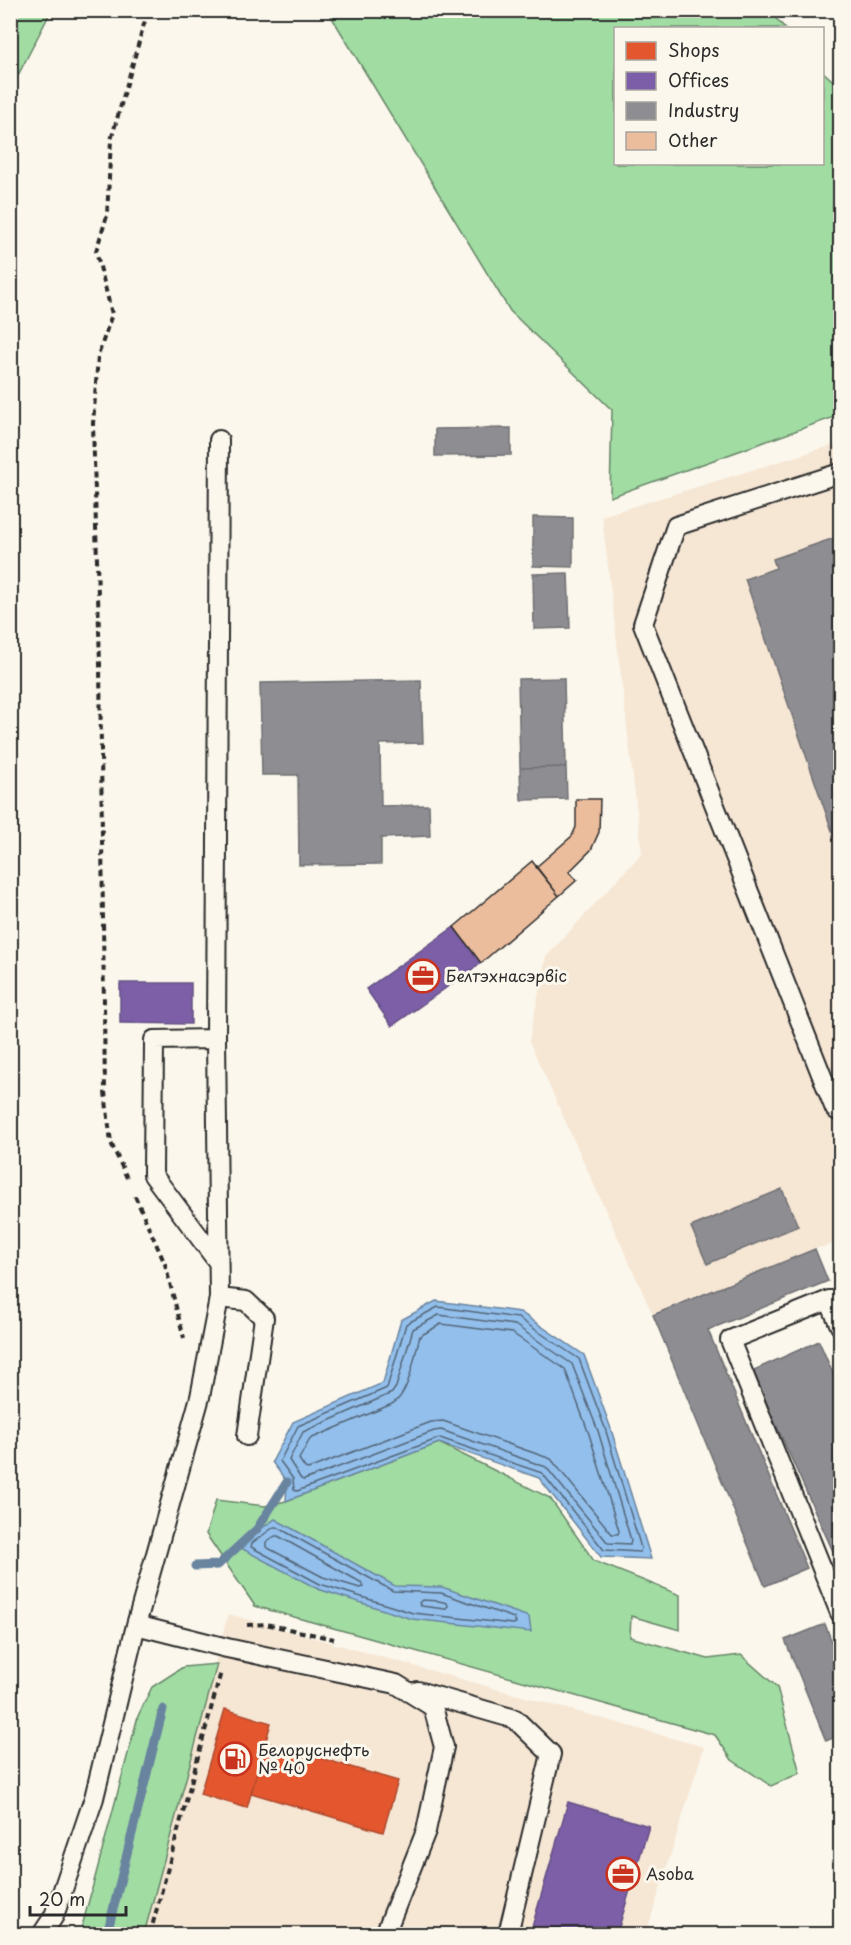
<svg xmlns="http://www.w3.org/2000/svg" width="851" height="1945" font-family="'Playpen Sans',sans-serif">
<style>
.built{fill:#f6e6d4}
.green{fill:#a1dca3;stroke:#668467;stroke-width:1.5}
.water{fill:#92bfec;stroke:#69849f;stroke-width:1.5}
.shops{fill:#e4572e;stroke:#ac4a2d;stroke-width:1.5}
.offices{fill:#7b5ea7;stroke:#634f82;stroke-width:1.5}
.industry{fill:#8d8d92;stroke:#707073;stroke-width:1.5}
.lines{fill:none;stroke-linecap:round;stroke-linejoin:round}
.shore{stroke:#546678;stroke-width:1.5}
.stream{stroke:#69849f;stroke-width:9}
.building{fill:#ecbd9d;stroke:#2b2b2b;stroke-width:1.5}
.lane-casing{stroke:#2b2b2b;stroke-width:22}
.path{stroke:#2b2b2b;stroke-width:4;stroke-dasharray:6 4.5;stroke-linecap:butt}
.lane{stroke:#fbf7ec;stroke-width:18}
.labels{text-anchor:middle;stroke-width:6;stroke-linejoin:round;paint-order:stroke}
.poi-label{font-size:16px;fill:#2b2b2b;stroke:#fbf7ec;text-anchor:start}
</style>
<rect width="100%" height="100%" fill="#fbf7ec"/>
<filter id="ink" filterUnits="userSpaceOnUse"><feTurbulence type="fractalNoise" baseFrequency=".0167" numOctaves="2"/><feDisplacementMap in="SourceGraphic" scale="12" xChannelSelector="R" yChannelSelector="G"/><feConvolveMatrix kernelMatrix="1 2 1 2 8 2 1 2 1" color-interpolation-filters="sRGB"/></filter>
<g filter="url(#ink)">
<!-- built -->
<path class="built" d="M840,443V1242L815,1249L653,1315L529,1041L546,957L642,853L602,516Z
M228,1614L704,1747L646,1934H144Z"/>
<!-- green -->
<path class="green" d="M11,10L51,11L11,89L10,11Z
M328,11H769L785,28H616V164H822L823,72L840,87V415L610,497L612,410L510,311Z
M439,1443L550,1498L594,1561L680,1595V1630L631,1616L630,1637L708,1659L741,1655L777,1687L800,1773L771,1786L732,1760L715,1735L255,1606L206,1534L216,1500L265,1506L286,1501Z
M217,1664L144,1934H80L138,1716L152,1687L183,1667Z"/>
<!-- water -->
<path class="water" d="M436,1301L520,1312L584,1355L610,1426L651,1559L601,1557L539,1478L439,1443L286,1501L287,1482L272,1462L293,1422L383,1383L401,1320Z
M275,1519L395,1586L442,1587L529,1617L531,1632L412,1619L318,1589L237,1546Z"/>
<!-- shops -->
<path class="shops" d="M225,1709L271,1723L247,1808L200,1794Z
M266,1742L398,1781L383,1832L251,1793Z"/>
<!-- offices -->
<path class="offices" d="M454,927L481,963L392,1026L366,989Z
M120,983H191V1024L120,1023Z
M568,1802L649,1826L617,1934H530Z"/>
<!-- industry -->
<path class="industry" d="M511,428V455L435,456V429Z
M533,517L573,518V567L533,566Z
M840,536V854L745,579L776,568L773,559Z
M568,573L570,628L534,629L533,574Z
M564,678L566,767L520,768L518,679Z
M421,680L423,743L380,744L381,806L429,805L430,836L381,838V864L299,865L298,775H262L260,683Z
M566,767L567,799L521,800L520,768Z
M782,1189L798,1226L707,1264L691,1227Z
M815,1249L828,1281L708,1330L807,1568L765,1586L653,1315Z
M819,1341L840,1390V1567L752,1371Z
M825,1624L840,1663V1735L826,1741L785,1640Z"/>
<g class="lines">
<!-- shore -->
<path class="shore" d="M438,1307L518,1318L579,1359L605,1428L641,1548L640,1552L604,1550L542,1473L440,1438L297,1491L294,1490L293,1479L280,1461L298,1426L387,1388L406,1324Z
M439,1315L515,1325L572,1364L598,1431L631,1540L630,1544L608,1543L546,1467L441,1430L434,1431L304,1480L301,1479L289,1460L303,1432L392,1393L396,1387L413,1329Z
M441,1324L512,1333L565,1369L589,1434L619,1531L618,1534H612L551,1459L443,1421L431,1422L308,1469L305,1468L299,1459L310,1439L392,1404C410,1394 414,1356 420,1336Z
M274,1527H277L393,1591L441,1593L514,1618L516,1623L513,1624L413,1613L320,1584L251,1547L252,1543Z
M275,1536H278L362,1583L364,1587L360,1588L323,1577L266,1547V1542Z
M422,1600L439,1601L447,1603L448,1606L445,1609L421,1606L419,1603Z"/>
<!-- stream -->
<path class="stream" d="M195,1566L218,1565L257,1529L287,1482
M107,1934L163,1709"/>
</g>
<!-- building -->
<path class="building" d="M576,799H600L599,832L591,850L569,872L577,880L559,896L536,867L572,836L576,827Z
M532,861L559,896L481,963L454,927Z"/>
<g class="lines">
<!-- lane casing -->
<g class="lane-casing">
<path id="lane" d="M840,473L676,526L643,624L835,1109L840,1112
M216,1039L154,1040L153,1175L218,1262
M219,1298L246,1301L264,1318L247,1436
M829,1300L840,1326
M840,1300H829L730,1340L840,1613
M136,1625L227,1648L396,1684L433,1707L444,1747L426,1831L385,1934
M418,1691L515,1719L551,1754L508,1934
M42,1934L54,1916L94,1798L136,1625L200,1397L219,1298L216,1039L219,440"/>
</g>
<!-- path -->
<path class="path" d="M127,1178L111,1143L105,1092L100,664L93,424L98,356L112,314L96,251L107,216L111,140L148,10
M135,1196L165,1264L184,1338
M247,1625L266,1624L334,1639
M150,1934L221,1672"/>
<!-- lane -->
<use href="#lane" class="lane"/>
</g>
</g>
<!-- icons -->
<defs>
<g id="office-ring" transform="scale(1.725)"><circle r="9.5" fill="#fbf7ec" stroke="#c8321e" stroke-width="1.5"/><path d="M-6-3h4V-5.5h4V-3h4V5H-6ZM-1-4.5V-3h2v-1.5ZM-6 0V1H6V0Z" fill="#c8321e"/></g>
<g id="fuel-ring" transform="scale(1.725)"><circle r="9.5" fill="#fbf7ec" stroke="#c8321e" stroke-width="1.5"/><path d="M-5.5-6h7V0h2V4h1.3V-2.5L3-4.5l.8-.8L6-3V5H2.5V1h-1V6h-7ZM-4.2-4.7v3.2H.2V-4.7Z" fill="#c8321e"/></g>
</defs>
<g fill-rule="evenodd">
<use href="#office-ring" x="423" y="976"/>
<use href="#fuel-ring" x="235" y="1759"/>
<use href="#office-ring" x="623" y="1874"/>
</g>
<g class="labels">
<!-- poi labels -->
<g class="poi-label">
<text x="446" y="982">Белтэхнасэрвіс</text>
<text x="258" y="1756">Белоруснефть<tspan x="258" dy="18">№ 40</tspan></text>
<text x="646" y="1880">Asoba</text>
</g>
</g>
<!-- margin -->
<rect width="851" height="1945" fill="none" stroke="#fbf7ec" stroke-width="36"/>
<rect x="18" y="18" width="815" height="1909" fill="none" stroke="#2b2b2b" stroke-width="2" filter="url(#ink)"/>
<!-- legend -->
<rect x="614" y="27" width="210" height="138" fill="#fbf7ec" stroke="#a8a59f" stroke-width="1.5"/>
<rect x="626" y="42" width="30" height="18" fill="#e4572e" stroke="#a8a59f" stroke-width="1.5"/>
<text x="668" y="57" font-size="18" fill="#2b2b2b">Shops</text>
<rect x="626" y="72" width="30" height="18" fill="#7b5ea7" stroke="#a8a59f" stroke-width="1.5"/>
<text x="668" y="87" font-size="18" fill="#2b2b2b">Offices</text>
<rect x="626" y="102" width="30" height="18" fill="#8d8d92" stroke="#a8a59f" stroke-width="1.5"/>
<text x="668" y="117" font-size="18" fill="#2b2b2b">Industry</text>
<rect x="626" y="132" width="30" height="18" fill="#ecbd9d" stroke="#a8a59f" stroke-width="1.5"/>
<text x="668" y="147" font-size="18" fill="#2b2b2b">Other</text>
<!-- scale -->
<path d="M30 1906v9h96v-9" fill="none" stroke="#2b2b2b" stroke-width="3"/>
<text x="39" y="1906" font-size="18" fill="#2b2b2b" stroke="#fbf7ec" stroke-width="4.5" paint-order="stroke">20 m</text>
</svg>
